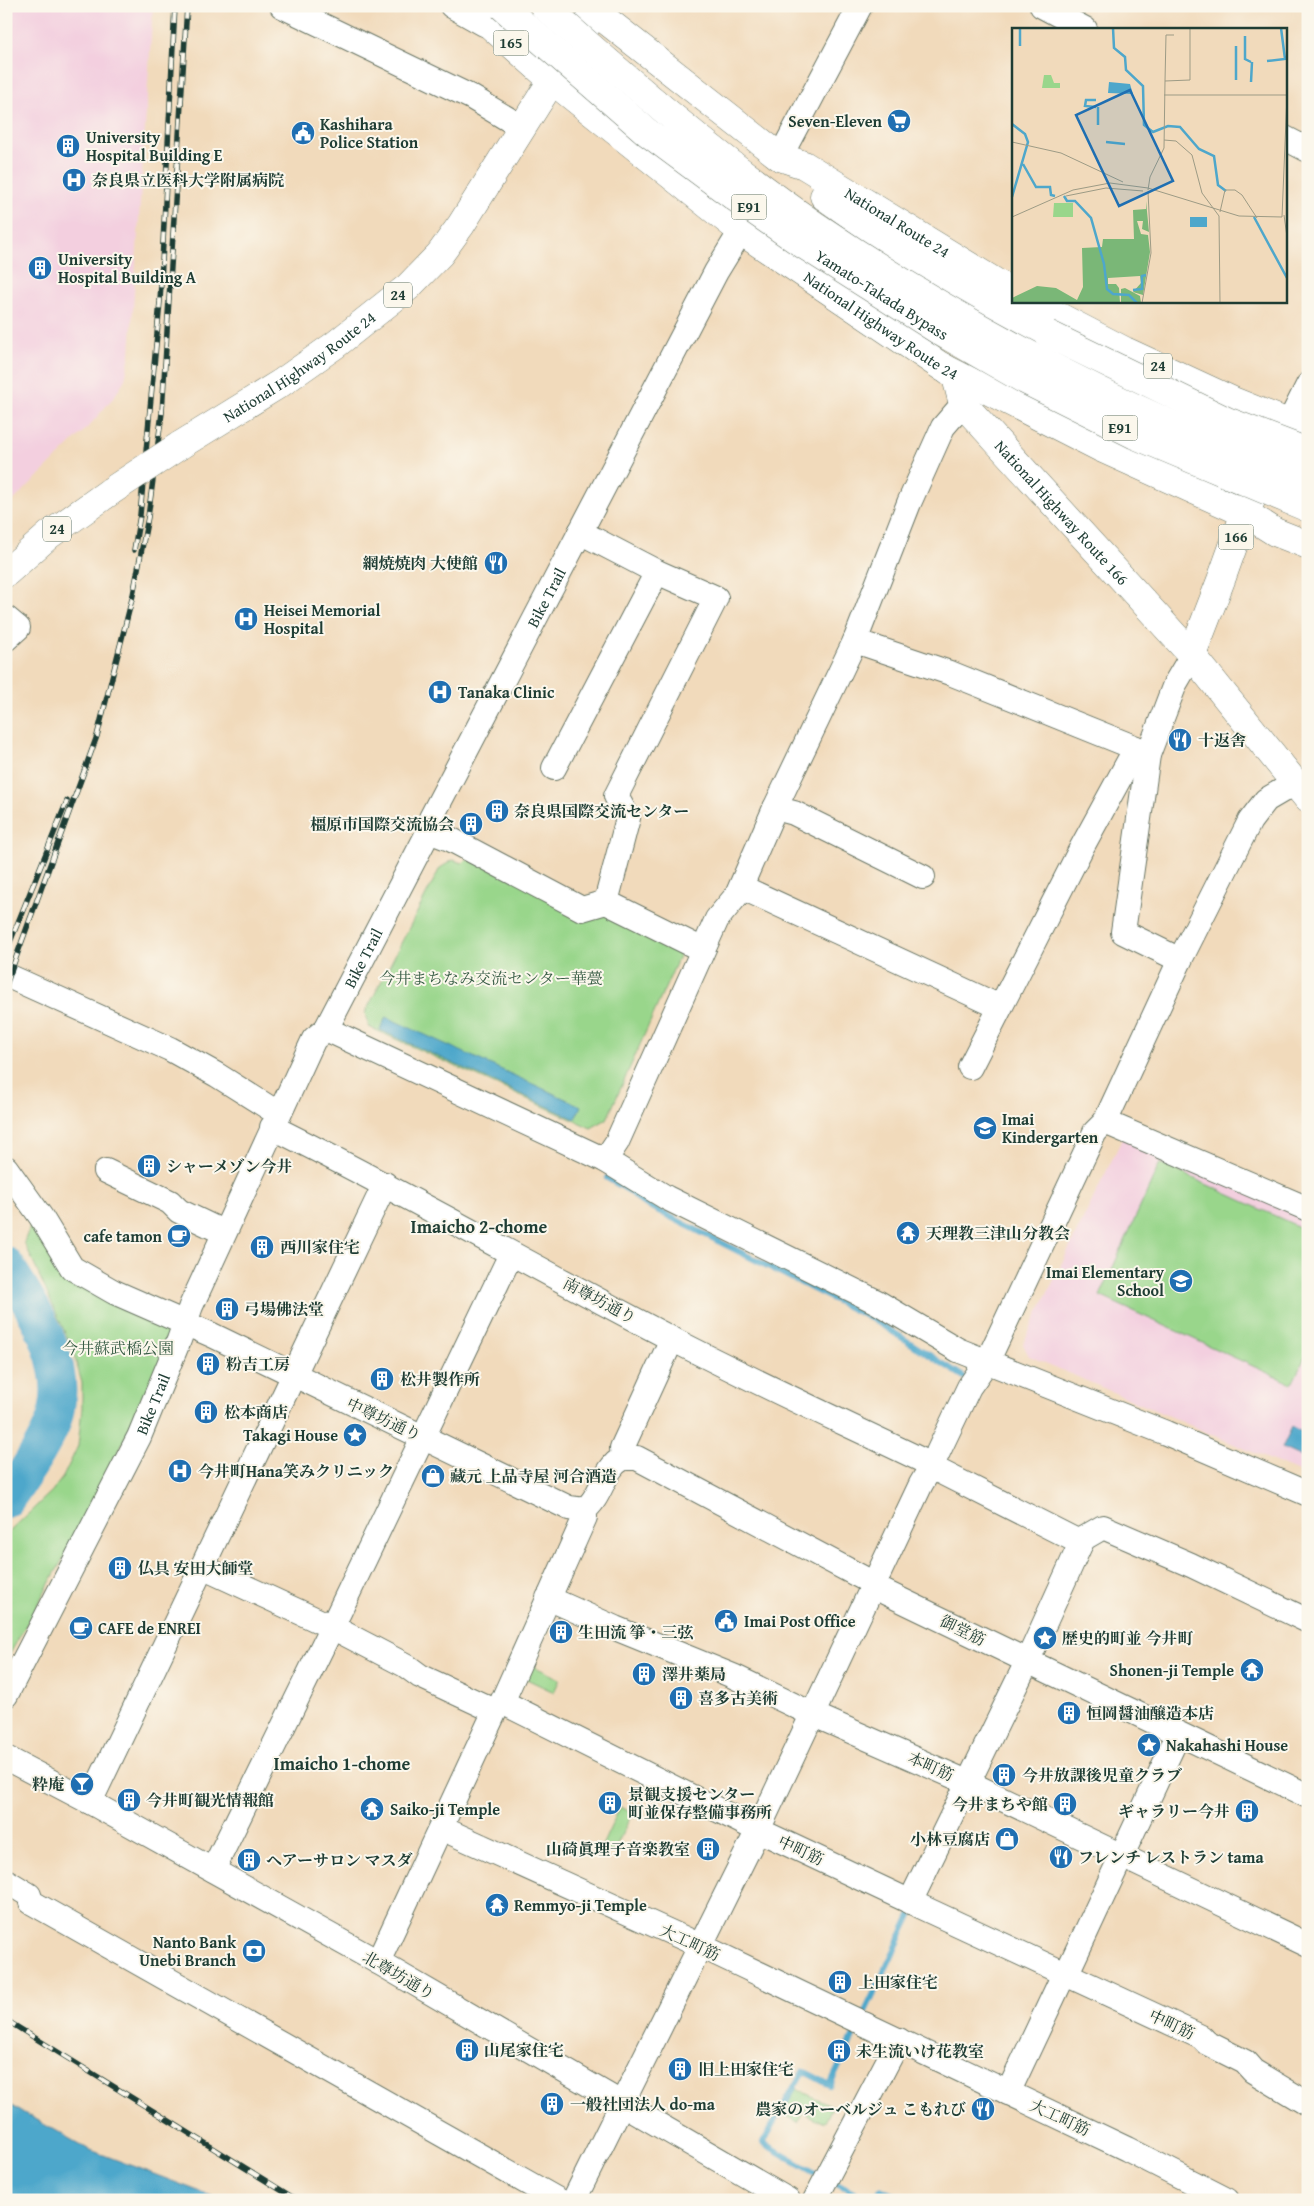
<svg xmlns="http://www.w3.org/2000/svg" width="1314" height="2206" font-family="'Gentium Book Plus','Noto Serif JP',serif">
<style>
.built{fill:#f3cfdf}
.green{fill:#99d68b;stroke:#5c8a60}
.water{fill:#4ea7cb;stroke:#367280}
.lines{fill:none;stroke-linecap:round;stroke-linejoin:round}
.stream{stroke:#4ea7cb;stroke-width:6}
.river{stroke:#4ea7cb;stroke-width:36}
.minor-casing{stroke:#687463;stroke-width:26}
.highway-casing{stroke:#687463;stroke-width:29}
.minor{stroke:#fff;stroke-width:24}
.highway{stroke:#fff;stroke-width:28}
.rail-casing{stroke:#1f3d34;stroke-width:5.5}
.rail{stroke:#fbf7ec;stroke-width:4;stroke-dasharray:11;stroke-linecap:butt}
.highway-bridge-casing{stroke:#687463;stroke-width:29;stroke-linecap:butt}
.highway-bridge{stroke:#fff;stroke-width:28}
.labels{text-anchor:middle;stroke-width:4;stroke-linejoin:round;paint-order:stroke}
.shield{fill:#fbf7ec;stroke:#61756b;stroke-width:1}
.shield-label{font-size:15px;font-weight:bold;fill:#1f3d34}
.poi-label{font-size:16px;font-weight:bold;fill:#1f3d34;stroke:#fbf7ec;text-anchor:start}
.street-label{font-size:16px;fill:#1f3d34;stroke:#fbf7ec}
.park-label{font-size:16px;fill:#375c45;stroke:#fbf7ec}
.neighbourhood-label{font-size:18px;font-weight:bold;fill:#1f3d34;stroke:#fbf7ec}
.inset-river{fill:none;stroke:#4ea7cb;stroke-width:2.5}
.inset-road{fill:none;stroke:#9d9b85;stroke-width:1}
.view{fill:#1f6fb2;fill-opacity:0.15;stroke:#1f6fb2;stroke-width:2.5}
.inset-edge{fill:none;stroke:#1f3d34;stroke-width:2.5}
</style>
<rect width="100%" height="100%" fill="#fbf7ec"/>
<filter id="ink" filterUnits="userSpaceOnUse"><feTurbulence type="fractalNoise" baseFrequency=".02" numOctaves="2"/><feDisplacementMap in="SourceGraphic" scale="10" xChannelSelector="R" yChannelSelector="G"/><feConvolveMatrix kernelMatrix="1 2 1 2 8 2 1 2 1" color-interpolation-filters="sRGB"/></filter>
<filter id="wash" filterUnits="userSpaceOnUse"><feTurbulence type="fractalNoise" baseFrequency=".0096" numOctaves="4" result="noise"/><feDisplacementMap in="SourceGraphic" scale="20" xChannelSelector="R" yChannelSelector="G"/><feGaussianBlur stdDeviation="1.12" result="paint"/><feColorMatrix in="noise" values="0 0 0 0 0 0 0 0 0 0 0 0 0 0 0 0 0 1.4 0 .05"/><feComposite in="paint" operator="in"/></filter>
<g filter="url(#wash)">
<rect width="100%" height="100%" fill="#f1dabb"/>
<!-- built -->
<path class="built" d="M6,6H153L130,354L125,379L114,397L89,426L6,508Z
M1123,1137L1308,1218V1476L1029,1356L1023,1344Z"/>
<!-- green -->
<path class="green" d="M466,859L604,914L682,950L607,1119L591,1128L369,1027L365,1013L440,868L453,860L462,863Z
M1160,1163L1308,1231V1351L1292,1384L1100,1296Z
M33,1219L66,1272L167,1325L171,1333L160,1362L98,1496L6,1661V1535L52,1491L63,1477L78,1446L82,1408V1383L72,1348L24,1242Z
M525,1662L560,1679L554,1692L518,1675Z
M620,1807L632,1813L613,1853L601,1848Z
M796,2089L833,2106L825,2123L803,2113L798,2122L783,2114Z"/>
<!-- water -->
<path class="water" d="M386,1017L581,1106L575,1119L380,1030Z
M1292,1427L1308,1434V1460L1282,1448Z
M6,2103L88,2149L222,2200H6Z"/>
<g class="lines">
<!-- stream -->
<path class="stream" d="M607,1178L631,1192L641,1202L874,1320L964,1377
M818,2175L763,2143L803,2071L830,2085L915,1907
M831,2181L867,2200
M876,2200L880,2190L904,2200"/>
<!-- river -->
<path class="river" d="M6,1265C35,1311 74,1369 52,1425C40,1452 23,1476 6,1500"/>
</g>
</g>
<g filter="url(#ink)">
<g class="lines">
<!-- minor casing -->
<g class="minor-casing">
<g id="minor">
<path d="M282,6L471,97L523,128"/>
<path d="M452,6L484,24"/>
<path d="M1042,6L1085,29"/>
<path d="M1285,138L1308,150"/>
<path d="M780,157L860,6"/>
<path d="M1289,423L1308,385"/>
<path d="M580,532L657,572L716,598L616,796L628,818L606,902"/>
<path d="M6,618L18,628L6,639"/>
<path d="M855,641L950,673L1136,748"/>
<path d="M554,768L657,572"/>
<path d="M775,808L794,813L923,877"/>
<path d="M429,831L450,839L582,909L606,902L701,949"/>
<path d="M741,887L1000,1007"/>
<path d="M1180,960L1123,932L1148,755L1175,684L1192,655"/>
<path d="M6,975L170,1049L217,1075L279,1114"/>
<path d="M326,1029L605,1160L667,1198L877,1302L958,1350L1166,1433L1308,1494"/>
<path d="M970,1067L1082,847L1136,748L1148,755"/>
<path d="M1105,1122L1308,1209"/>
<path d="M272,1127C407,1194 537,1269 670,1338C756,1383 845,1423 932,1465"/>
<path d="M605,1160L617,1142L717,919L737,895L775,808L855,641L909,503L943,427L963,404"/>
<path d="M6,1168L41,1217L72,1268L114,1292L212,1335L569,1508L584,1510"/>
<path d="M106,1171L170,1202L179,1211L223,1232"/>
<path d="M623,1458H637L865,1579L872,1586L1308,1796"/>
<path d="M584,1510C602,1498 603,1468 623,1458L622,1448L672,1339"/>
<path d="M1081,1543L1084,1538L1103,1527L1191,1565L1308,1621"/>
<path d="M202,1567L332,1627L405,1665L420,1676L495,1711"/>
<path d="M548,1598L615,1628L733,1676L812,1714L969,1783L1308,1945"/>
<path id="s1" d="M6,1695L139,1437L179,1340L191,1306L314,1039L326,1029L429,831L431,818L716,272L741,231"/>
<path d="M502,1702L758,1830L913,1903"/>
<path d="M6,1758L90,1802L378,1962L788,2200"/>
<path d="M90,1802L385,1184"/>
<path d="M441,1828L701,1946L856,2020"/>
<path d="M213,1870L332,1627L511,1254"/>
<path d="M6,1881L29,1895L31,1902L558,2200"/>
<path d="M910,1902L1027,1662L1081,1543L931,1467"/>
<path d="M919,1906L1201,2037L1207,2043L1245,2062L1253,2071L1308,2104"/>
<path d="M378,1962L495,1711L502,1702L585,1517L584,1510"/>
<path d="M1066,1975L1178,1735"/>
<path d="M864,2024L1127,2149L1227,2200"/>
<path d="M1008,2093L1064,1974"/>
<path d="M574,2200L758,1830L921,1484L931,1467L969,1387L988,1360L1095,1132L1105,1122L1180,960L1250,821L1266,800L1295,783"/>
<path d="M815,2200L899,2040"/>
</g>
</g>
<!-- highway casing -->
<g class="highway-casing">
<g id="highway">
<path id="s2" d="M469,6L553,81L741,231L942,367L1101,448L1245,513L1275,532L1308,545"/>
<path id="s3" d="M588,6L780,157L804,165L1013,293"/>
<path d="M824,196L916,261L962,288L1048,334"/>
<path d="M1029,301L1125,351L1233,401L1308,431"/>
<path id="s4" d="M943,367L956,377L963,404L1192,655L1308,799"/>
<path id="s5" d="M179,446L281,383L335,345L408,287L440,254L461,225L595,12"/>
<path d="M6,573L49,535L111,491"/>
<path d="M1192,655L1221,580L1245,513L1253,496"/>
</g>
</g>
<!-- minor -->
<use href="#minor" class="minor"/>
<!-- highway -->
<use href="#highway" class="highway"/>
<!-- rail casing -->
<g class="rail-casing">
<path id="rail" d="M134,550L140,515L160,302L175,6
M6,952L67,801
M6,985L97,736L133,595L148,517L162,413L187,6
M6,2020L297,2200"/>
</g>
<!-- rail -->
<use href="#rail" class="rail"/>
<!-- highway-bridge casing -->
<g class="highway-bridge-casing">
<g id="highway-bridge">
<path id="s6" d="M502,6L647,132L736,198L804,245L941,332L1025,380L1135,435L1308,508"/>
<path d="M544,6C631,83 720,160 816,226C969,330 1135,415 1308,481"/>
<path d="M1048,334L1227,421L1308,452"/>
<path d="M111,491L179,446"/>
</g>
</g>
<!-- highway-bridge -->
<use href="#highway-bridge" class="highway-bridge"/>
</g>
</g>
<!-- icons -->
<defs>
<g id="supermarket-disc" transform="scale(1.25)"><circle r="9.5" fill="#1f6fb2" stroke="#fbf7ec"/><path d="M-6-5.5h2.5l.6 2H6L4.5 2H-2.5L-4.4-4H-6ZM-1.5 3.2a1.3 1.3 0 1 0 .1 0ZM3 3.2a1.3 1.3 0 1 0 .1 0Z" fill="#fff"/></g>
<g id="civic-disc" transform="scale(1.25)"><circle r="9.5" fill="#1f6fb2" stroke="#fbf7ec"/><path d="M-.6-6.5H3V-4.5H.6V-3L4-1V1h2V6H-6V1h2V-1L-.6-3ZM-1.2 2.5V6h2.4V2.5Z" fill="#fff"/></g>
<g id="building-disc" transform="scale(1.25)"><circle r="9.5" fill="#1f6fb2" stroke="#fbf7ec"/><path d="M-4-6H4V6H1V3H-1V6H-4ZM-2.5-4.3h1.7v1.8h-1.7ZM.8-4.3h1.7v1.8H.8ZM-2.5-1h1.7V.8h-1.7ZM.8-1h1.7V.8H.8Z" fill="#fff"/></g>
<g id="hospital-disc" transform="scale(1.25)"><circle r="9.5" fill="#1f6fb2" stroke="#fbf7ec"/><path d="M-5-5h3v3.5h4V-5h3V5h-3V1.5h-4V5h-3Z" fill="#fff"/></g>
<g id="restaurant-disc" transform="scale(1.25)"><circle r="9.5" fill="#1f6fb2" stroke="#fbf7ec"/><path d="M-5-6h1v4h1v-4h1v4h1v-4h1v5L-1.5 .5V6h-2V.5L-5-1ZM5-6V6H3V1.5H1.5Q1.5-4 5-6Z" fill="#fff"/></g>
<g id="school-disc" transform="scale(1.25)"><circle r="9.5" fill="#1f6fb2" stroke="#fbf7ec"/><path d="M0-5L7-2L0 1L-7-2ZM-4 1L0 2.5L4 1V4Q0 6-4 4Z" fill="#fff"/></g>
<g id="temple-disc" transform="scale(1.25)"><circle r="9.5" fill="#1f6fb2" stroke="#fbf7ec"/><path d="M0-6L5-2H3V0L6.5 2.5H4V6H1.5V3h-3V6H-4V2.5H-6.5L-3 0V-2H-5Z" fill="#fff"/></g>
<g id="cafe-disc" transform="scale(1.25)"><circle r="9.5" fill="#1f6fb2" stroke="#fbf7ec"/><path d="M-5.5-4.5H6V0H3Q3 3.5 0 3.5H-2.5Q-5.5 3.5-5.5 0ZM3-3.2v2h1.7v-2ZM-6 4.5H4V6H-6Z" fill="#fff"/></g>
<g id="sight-disc" transform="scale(1.25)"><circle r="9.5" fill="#1f6fb2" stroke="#fbf7ec"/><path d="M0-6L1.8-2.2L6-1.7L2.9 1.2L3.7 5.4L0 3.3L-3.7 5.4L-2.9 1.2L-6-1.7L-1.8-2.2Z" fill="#fff"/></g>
<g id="shop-disc" transform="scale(1.25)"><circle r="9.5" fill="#1f6fb2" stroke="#fbf7ec"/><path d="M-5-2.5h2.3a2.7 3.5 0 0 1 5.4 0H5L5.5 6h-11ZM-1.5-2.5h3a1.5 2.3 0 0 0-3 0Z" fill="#fff"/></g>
<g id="bar-disc" transform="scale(1.25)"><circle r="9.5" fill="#1f6fb2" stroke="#fbf7ec"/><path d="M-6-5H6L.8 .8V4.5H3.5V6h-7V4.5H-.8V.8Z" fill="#fff"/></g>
<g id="bank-disc" transform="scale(1.25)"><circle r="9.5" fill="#1f6fb2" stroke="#fbf7ec"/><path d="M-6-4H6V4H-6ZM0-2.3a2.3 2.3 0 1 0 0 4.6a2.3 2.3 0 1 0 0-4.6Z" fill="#fff"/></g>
</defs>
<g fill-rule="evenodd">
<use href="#supermarket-disc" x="899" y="121"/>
<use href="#civic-disc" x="303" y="133"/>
<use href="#building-disc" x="68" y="146"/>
<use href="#hospital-disc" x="74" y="180"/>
<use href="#building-disc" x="40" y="268"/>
<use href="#restaurant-disc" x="496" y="563"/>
<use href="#hospital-disc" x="246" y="619"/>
<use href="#hospital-disc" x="440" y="692"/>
<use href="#restaurant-disc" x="1180" y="740"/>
<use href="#building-disc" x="497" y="811"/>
<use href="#building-disc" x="471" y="824"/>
<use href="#school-disc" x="985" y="1128"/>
<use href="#building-disc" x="149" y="1166"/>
<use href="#temple-disc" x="908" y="1233"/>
<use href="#cafe-disc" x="179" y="1236"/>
<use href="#building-disc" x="262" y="1247"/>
<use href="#school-disc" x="1181" y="1281"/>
<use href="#building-disc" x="227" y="1309"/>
<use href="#building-disc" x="208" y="1364"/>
<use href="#building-disc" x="382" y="1379"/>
<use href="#building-disc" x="206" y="1412"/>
<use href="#sight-disc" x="355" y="1435"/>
<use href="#hospital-disc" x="180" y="1471"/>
<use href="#shop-disc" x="433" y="1476"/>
<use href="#building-disc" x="120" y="1568"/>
<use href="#civic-disc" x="726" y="1621"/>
<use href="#cafe-disc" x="81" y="1628"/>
<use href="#building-disc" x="561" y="1632"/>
<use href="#sight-disc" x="1045" y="1638"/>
<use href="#temple-disc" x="1252" y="1670"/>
<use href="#building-disc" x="644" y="1674"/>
<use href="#building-disc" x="681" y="1698"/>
<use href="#building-disc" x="1069" y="1713"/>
<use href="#sight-disc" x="1149" y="1745"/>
<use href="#building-disc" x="1004" y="1775"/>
<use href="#bar-disc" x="82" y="1784"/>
<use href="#building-disc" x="129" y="1800"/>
<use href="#building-disc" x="610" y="1803"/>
<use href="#building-disc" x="1065" y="1804"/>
<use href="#temple-disc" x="372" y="1809"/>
<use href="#building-disc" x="1247" y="1811"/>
<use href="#shop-disc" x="1007" y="1839"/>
<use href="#building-disc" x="708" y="1849"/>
<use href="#restaurant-disc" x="1061" y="1857"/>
<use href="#building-disc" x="249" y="1860"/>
<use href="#temple-disc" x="497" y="1905"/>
<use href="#bank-disc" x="254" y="1951"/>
<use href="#building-disc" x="840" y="1982"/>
<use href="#building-disc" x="467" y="2050"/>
<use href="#building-disc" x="839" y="2051"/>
<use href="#building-disc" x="680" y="2069"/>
<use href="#building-disc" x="552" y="2104"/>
<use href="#restaurant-disc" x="983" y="2109"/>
</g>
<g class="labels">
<!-- shield labels -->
<g class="shield">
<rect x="493.5" y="30.5" width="35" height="25" rx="4"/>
<rect x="731.5" y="194.5" width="35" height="25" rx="4"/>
<rect x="384" y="282.5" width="28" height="25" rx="4"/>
<rect x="1144" y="353.5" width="28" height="25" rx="4"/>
<rect x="1102.5" y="415.5" width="35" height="25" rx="4"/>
<rect x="43" y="516.5" width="28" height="25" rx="4"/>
<rect x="1218.5" y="524.5" width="35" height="25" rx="4"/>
</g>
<g class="shield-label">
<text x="511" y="48">165</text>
<text x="749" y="212">E91</text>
<text x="398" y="300">24</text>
<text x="1158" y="371">24</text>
<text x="1120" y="433">E91</text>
<text x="57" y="534">24</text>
<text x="1236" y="542">166</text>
</g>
<!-- poi labels -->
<g class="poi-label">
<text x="882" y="127" text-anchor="end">Seven-Eleven</text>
<text x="320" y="130">Kashihara<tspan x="320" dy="18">Police Station</tspan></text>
<text x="86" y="143">University<tspan x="86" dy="18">Hospital Building E</tspan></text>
<text x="92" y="186">奈良県立医科大学附属病院</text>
<text x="58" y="265">University<tspan x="58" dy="18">Hospital Building A</tspan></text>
<text x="478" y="569" text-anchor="end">網焼焼肉 大使館</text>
<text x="264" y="616">Heisei Memorial<tspan x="264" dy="18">Hospital</tspan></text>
<text x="458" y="698">Tanaka Clinic</text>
<text x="1198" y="746">十返舎</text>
<text x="514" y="817">奈良県国際交流センター</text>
<text x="454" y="830" text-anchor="end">橿原市国際交流協会</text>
<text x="1002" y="1125">Imai<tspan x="1002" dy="18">Kindergarten</tspan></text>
<text x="166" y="1172">シャーメゾン今井</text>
<text x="926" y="1239">天理教三津山分教会</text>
<text x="162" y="1242" text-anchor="end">cafe tamon</text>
<text x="280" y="1253">西川家住宅</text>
<text x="1164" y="1278" text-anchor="end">Imai Elementary<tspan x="1164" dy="18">School</tspan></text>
<text x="244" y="1315">弓場佛法堂</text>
<text x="226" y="1370">粉吉工房</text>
<text x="400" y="1385">松井製作所</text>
<text x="224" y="1418">松本商店</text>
<text x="338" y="1441" text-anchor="end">Takagi House</text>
<text x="198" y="1477">今井町Hana笑みクリニック</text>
<text x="450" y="1482">藏元 上品寺屋 河合酒造</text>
<text x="138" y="1574">仏具 安田大師堂</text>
<text x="744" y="1627">Imai Post Office</text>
<text x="98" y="1634">CAFE de ENREI</text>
<text x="578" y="1638">生田流 箏・三弦</text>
<text x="1062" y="1644">歴史的町並 今井町</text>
<text x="1234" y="1676" text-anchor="end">Shonen-ji Temple</text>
<text x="662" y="1680">澤井薬局</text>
<text x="698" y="1704">喜多古美術</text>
<text x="1086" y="1719">恒岡醤油醸造本店</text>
<text x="1166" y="1751">Nakahashi House</text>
<text x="1022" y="1781">今井放課後児童クラブ</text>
<text x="64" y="1790" text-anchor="end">粋庵</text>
<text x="628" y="1800">景観支援センター<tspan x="628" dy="18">町並保存整備事務所</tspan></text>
<text x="146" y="1806">今井町観光情報館</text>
<text x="1048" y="1810" text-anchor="end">今井まちや館</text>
<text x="390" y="1815">Saiko-ji Temple</text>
<text x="1230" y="1817" text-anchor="end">ギャラリー今井</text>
<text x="990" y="1845" text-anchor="end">小林豆腐店</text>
<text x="690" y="1855" text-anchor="end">山碕眞理子音楽教室</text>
<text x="1078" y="1863">フレンチ レストラン tama</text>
<text x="266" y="1866">ヘアーサロン マスダ</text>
<text x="514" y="1911">Remmyo-ji Temple</text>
<text x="236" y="1948" text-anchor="end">Nanto Bank<tspan x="236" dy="18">Unebi Branch</tspan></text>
<text x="858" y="1988">上田家住宅</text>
<text x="484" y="2056">山尾家住宅</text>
<text x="856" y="2057">未生流いけ花教室</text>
<text x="698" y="2075">旧上田家住宅</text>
<text x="570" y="2110">一般社団法人 do-ma</text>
<text x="966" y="2115" text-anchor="end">農家のオーベルジュ こもれび</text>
</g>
<!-- street labels -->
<g class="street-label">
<text dy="6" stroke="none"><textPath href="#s3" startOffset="379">National Route 24</textPath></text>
<text dy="6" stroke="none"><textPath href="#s6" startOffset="478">Yamato-Takada Bypass</textPath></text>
<text dy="6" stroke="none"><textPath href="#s2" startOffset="522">National Highway Route 24</textPath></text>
<text dy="6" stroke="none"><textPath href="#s5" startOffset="144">National Highway Route 24</textPath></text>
<text dy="6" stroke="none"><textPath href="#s4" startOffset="191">National Highway Route 166</textPath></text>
<text dy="6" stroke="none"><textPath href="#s1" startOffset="1226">Bike Trail</textPath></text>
<text dy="6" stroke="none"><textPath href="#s1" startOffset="821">Bike Trail</textPath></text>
<text transform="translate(600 1300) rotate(28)" y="6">南尊坊通り</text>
<text dy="6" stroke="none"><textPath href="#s1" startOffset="326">Bike Trail</textPath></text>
<text transform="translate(384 1419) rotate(25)" y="6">中尊坊通り</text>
<text transform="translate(963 1630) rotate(26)" y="6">御堂筋</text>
<text transform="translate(931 1766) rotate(24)" y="6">本町筋</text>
<text transform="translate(801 1850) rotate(25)" y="6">中町筋</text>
<text transform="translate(690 1942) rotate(25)" y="6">大工町筋</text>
<text transform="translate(399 1975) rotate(30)" y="6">北尊坊通り</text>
<text transform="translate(1172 2024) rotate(25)" y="6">中町筋</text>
<text transform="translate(1060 2117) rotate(25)" y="6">大工町筋</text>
</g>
<!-- park labels -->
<g class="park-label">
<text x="491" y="984">今井まちなみ交流センター華甍</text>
<text x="118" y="1354">今井蘇武橋公園</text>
</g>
<!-- neighbourhood labels -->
<g class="neighbourhood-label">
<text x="479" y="1233">Imaicho 2-chome</text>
<text x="342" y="1770">Imaicho 1-chome</text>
</g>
</g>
<!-- overview -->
<g transform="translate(1012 28)">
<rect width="275" height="275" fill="#f1dabb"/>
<path d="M32,47H39L42,55H48V60H30ZM61,175V189H41L42,175Z" fill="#99d68b"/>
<path d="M134,173L137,204L130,201L131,193H125L129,206L136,207L138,224L131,267L121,264L129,255L128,248L96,250V256H104L107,260L108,275H0V270L25,258L44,260L65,272L71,259L70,220L90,219L91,211H122L121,182L134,181ZM113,260L128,268L129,275H109V261Z" fill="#7ab777"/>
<path d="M97,54L118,56L121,66L96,65ZM178,189H195V199H178Z" fill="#4ea7cb"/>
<path class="inset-river" d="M101,0L102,20L113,29L114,42L131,58L132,97L141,104L156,98L168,99L187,121L202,128L206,157L214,163M233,8V31L239,34M8,18V0M224,18V52M255,33L273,31L269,0M239,54L240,34M84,72H74L73,78L84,79M86,79V97M0,96L13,106L16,114L0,169M94,114L113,116M11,136L24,159H38L39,167L43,168M52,168L55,173H63L79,190L92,236L95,261L101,266L117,267L125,275M242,189L275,250M121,262L130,261V248L134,247"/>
<path class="inset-road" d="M153,53L154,7H162M152,67H275M152,112L164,113L180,127L190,165L207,188L208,275M0,114L49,125L111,154M136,162L138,149L152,120L153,53L178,52V0M54,168L94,160L131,163M208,184L213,162H223L230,167L245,190M272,187L275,209M0,189L61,162L98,155L136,160L227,188L270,189L275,67M130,275L139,225L136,164"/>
<path class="view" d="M118,62L161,153L107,178L64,87Z"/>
<rect width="275" height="275" class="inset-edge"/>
</g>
<!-- margin -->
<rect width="1314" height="2206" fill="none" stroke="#fbf7ec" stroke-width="25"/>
</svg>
